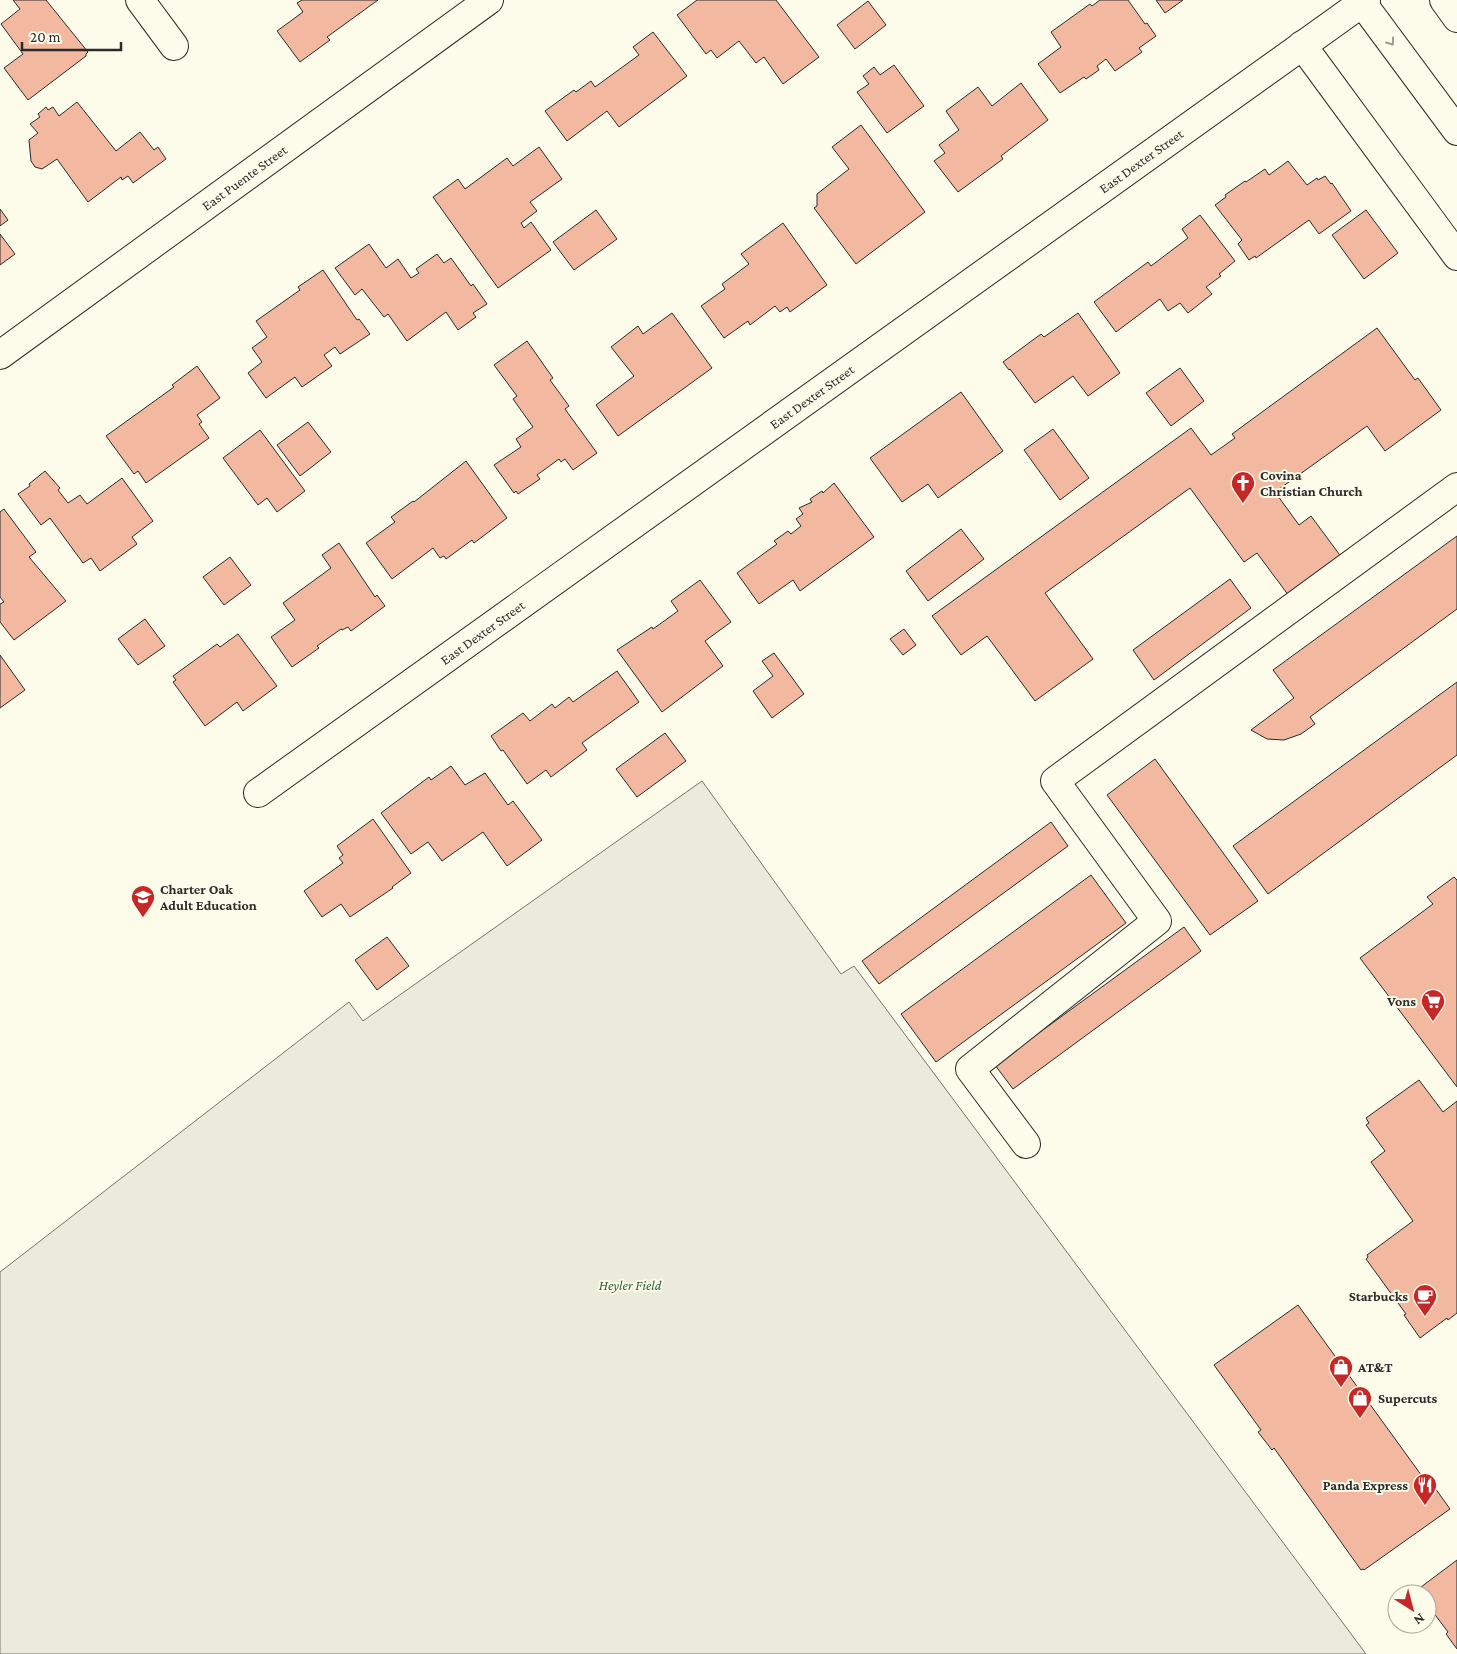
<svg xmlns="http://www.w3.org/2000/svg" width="1457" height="1654" font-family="'Crimson Pro',serif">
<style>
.green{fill:#ecebdb;stroke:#74746e}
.building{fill:#f2b8a0;stroke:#2b2b2b}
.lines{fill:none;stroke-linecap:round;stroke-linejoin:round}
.minor-casing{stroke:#2b2b2b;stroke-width:30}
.major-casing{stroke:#2b2b2b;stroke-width:30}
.minor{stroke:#fdfbea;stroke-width:28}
.major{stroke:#fdfbea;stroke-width:28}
.oneway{stroke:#9e9d94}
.labels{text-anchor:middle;stroke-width:4;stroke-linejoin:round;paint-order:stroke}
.street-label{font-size:14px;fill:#2b2b2b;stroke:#fdfbea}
.poi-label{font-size:14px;font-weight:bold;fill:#2b2b2b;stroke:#fdfbea;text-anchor:start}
.park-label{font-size:14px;font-style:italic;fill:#34623c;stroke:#fdfbea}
</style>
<rect width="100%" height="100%" fill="#fdfbea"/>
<!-- green -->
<path class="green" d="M702,781L841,974L854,966L1366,1654H0V1272L349,1002L363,1021Z"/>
<!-- building -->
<path class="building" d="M13,0H46L88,52L86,54V56L28,100L4,68L23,54L1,24L20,9Z
M302,0H378L327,37L330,40L300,62L277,31L303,12L297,3Z
M697,0H776L819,57L783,84L764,57L756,63L739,41L717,58L711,50L706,54L677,15Z
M1100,0H1128L1145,24L1147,23L1156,36L1139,48L1142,52L1115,71L1106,59L1097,66L1099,70L1086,79L1084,77L1060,93L1038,64L1061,47L1051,32L1090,4L1092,6Z
M1156,0H1183L1165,13Z
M868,1L886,25L855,49L837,25Z
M653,32L687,76L619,127L607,111L567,141L545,111L574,90L576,92L591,81L595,87L639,55L633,47Z
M894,65L924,106L887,133L857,92L869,84L863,76L874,67L880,75Z
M1021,83L1048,120L1001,156L1003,159L958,192L934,161L945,153L939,145L959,130L946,111L978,87L992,106Z
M77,102L116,151L140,132L154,150L158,147L166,159L133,183L128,176L122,180L121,177L88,202L57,159L42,169L35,167L31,161L29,140L38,133L30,124L40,117L38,114L46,107L48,110L53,107L59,116Z
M861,125L925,212L856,264L814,208L817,206V194L849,169L832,147Z
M539,147L562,179L530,202L537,211L521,223L524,228L531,222L551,250L498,288L433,197L458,179L465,189L507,158L513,166Z
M1288,161L1307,185L1317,178L1318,180L1325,176L1331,184L1332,183L1351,211L1319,234L1309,220L1256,258L1255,256L1249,260L1238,244L1242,240L1215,205L1226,197L1225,195L1245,181L1246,182L1265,169L1269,175Z
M0,209L8,220L0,226Z
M596,210L617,239L574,270L553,242Z
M1366,210L1398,253L1364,279L1332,235Z
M1200,215L1235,261L1219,274L1221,276L1206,287L1212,294L1188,313L1180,303L1168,311L1160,299L1116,332L1094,302L1148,262L1151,266L1188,238L1182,229Z
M783,223L827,285L790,312L787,307L780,312L775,306L750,325L748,321L724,338L701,306L725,289L722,284L749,264L741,254Z
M0,234L15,254L0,265Z
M369,244L386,268L398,259L411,278L419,273L416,269L437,254L444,263L451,258L471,286L473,284L487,304L473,313L476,317L458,330L446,312L407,341L388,314L384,317L362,289L355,295L335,268Z
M323,270L357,320L359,319L370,334L340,354L335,347L324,355L332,366L302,387L295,377L266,398L248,373L262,362L252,348L267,337L256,321L300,290L298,287Z
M672,313L712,368L618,436L596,405L634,376L611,347L638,326L643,334Z
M1078,313L1120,373L1088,396L1073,376L1035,403L1010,369L1009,370L1003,362L1041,334L1044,337Z
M1377,328L1415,380L1418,378L1441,410L1385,451L1367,426L1275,492L1299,525L1311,516L1342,558L1289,596L1257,553L1244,562L1190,488L1045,593L1093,659L1035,701L987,636L961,655L932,616L1191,428L1211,455L1235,438L1232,434Z
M527,341L553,378L550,380L569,406L565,409L597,453L573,470L565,459L561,462L559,459L537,475L540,479L518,494L516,491L514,493L494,465L521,447L516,439L533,427L513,399L517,396L494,365Z
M197,366L220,398L197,415L202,422L199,424L209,438L146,483L138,471L134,474L106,436L174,387L172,385Z
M1180,368L1204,401L1171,426L1146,393Z
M961,392L1003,451L938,498L928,484L902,502L870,458Z
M308,422L331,452L300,476L277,445Z
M1053,429L1089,478L1060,500L1024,450Z
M260,430L305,491L277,512L267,498L258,505L223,458Z
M466,461L507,518L474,543L472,540L446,559L444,556L440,558L433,548L392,579L366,543L395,522L391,517L413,501L414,502Z
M45,471L60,488L58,490L68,503L80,495L87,504L122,478L153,521L132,537L137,544L100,571L91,558L83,563L50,518L41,525L18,494L30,486L29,484Z
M834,483L874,537L800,591L793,580L759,604L737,573L777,544L774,541L788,531L791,534L801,526L796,519L803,514L799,508L812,502L810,499L822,491L823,493Z
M4,509L36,552L29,557L66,601L14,640L0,622V604L4,602L0,597V512Z
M961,529L984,559L928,601L906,571Z
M1457,536V609L1310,717L1315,724L1301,734L1284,740L1267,739L1251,730L1294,698L1273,670Z
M339,543L375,597L377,595L385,606L351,631L348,627L342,630L341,629L317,646L319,648L292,667L271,637L295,620L283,603L331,568L322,555Z
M230,557L251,585L224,605L203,577Z
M1230,579L1251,608L1154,680L1133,650Z
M700,580L731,622L705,641L723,666L662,712L617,650L652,627L653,629L678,611L671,601Z
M145,619L165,646L138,665L118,639Z
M904,629L916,645L903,655L890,639Z
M238,634L277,686L243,711L237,702L205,726L173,682L176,680L173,676L217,644L220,647Z
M774,653L804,694L772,718L753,691L773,676L762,661Z
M0,655L25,690L0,708Z
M617,671L639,702L582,743L587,750L551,777L546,770L527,784L503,750L501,751L491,736L523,713L530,721L552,704L555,708L569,697L573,702Z
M1457,682V755L1268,894L1233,846Z
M665,733L686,761L637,797L616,769Z
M1155,759L1258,901L1210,935L1107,795Z
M451,766L465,785L485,773L508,805L513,801L542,840L507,866L483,832L442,861L428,842L411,854L381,813L429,777L431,780Z
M373,819L411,873L392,887L393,888L350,917L341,904L322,917L304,891L343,863L339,858L343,855L337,846Z
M1051,822L1068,846L879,984L862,961Z
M1091,875L1126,923L936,1062L901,1014Z
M1454,877L1457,880V1087L1360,958L1433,904L1427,897Z
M1184,927L1201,951L1013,1089L995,1065Z
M387,937L409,966L377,990L355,960Z
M1419,1080L1443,1112L1457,1101V1313L1448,1320L1447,1318L1420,1338L1404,1315L1406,1314L1366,1259L1368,1257L1367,1255L1413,1221L1371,1162L1385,1151L1366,1125L1369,1123L1366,1118Z
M1298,1305L1427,1483L1430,1481L1450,1509L1364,1570L1363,1569L1361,1570L1274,1448L1272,1450L1258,1432L1261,1430L1214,1365Z
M1457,1560V1649L1446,1634L1448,1632L1427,1604V1594H1420L1417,1590Z"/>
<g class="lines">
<!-- minor casing -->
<g class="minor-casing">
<g id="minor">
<path d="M140,0L174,46"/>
<path d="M1302,45L1457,256"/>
<path id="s1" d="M0,355L489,0"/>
<path id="s2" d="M258,793L1366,0"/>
<path d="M1026,1144L970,1069L1157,921L1055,781L1457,487"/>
</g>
</g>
<!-- major casing -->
<g class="major-casing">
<path id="major" d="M1360,0L1457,131
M1444,0L1457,18"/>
</g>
<!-- minor -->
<use href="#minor" class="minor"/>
<!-- major -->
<use href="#major" class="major"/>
</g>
<!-- one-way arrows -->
<defs><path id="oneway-chevron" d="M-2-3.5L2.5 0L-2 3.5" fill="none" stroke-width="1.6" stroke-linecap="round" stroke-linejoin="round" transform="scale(1.25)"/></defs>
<use class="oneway" href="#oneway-chevron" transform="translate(1391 42) rotate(54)"/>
<!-- icons -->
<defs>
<g id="church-pin" transform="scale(1.25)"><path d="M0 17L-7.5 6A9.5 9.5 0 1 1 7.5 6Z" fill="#c62828" stroke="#fdfbea"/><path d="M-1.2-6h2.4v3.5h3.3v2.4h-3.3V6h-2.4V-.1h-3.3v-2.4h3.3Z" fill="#fff"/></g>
<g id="university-pin" transform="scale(1.25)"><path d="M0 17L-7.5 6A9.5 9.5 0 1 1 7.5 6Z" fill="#c62828" stroke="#fdfbea"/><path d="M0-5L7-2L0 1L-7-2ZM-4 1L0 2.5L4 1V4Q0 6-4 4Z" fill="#fff"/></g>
<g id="supermarket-pin" transform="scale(1.25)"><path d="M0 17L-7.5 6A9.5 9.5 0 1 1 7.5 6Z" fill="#c62828" stroke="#fdfbea"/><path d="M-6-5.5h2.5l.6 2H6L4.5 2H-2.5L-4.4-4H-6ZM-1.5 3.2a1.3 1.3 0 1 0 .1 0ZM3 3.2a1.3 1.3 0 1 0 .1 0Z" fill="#fff"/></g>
<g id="cafe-pin" transform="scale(1.25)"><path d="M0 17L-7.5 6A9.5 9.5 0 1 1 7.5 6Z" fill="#c62828" stroke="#fdfbea"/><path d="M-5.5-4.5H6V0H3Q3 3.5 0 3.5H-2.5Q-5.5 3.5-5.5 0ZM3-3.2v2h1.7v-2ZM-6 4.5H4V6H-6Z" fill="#fff"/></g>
<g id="shop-pin" transform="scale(1.25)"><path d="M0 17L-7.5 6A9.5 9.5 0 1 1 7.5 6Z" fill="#c62828" stroke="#fdfbea"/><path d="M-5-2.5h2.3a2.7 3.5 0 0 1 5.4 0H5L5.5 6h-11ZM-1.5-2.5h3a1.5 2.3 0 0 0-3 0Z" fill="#fff"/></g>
<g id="restaurant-pin" transform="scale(1.25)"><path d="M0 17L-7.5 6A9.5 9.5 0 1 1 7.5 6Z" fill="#c62828" stroke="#fdfbea"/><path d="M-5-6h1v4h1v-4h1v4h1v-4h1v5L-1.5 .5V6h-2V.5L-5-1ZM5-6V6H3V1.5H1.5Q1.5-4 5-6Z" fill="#fff"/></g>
</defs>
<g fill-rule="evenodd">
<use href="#church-pin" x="1243" y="483"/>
<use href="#university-pin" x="143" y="897"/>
<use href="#supermarket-pin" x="1433" y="1001"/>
<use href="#cafe-pin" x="1425" y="1296"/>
<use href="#shop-pin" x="1341" y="1367"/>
<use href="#shop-pin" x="1360" y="1398"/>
<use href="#restaurant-pin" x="1425" y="1485"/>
</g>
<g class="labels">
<!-- street labels -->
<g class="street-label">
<text dy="5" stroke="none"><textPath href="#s2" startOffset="1086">East Dexter Street</textPath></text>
<text dy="5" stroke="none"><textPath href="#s1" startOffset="302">East Puente Street</textPath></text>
<text dy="5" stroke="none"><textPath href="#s2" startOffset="681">East Dexter Street</textPath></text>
<text dy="5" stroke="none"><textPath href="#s2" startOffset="276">East Dexter Street</textPath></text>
</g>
<!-- poi labels -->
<g class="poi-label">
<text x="1260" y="480">Covina<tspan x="1260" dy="16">Christian Church</tspan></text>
<text x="160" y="894">Charter Oak<tspan x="160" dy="16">Adult Education</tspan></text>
<text x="1416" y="1006" text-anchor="end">Vons</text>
<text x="1408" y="1301" text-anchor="end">Starbucks</text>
<text x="1358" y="1372">AT&amp;T</text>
<text x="1378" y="1403">Supercuts</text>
<text x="1408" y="1490" text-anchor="end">Panda Express</text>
</g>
<!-- park labels -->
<g class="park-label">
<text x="630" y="1290">Heyler Field</text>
</g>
</g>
<!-- north arrow -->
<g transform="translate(1412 1609) rotate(144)"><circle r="24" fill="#fdfbea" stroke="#a9a89e"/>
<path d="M0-4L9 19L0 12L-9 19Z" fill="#c62828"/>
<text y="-8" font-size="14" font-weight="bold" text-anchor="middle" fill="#2b2b2b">N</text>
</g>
<!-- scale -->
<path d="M22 42v8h99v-8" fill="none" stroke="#2b2b2b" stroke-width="2.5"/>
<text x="30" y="42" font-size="15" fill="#2b2b2b" stroke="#fdfbea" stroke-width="4" paint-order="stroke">20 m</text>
</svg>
